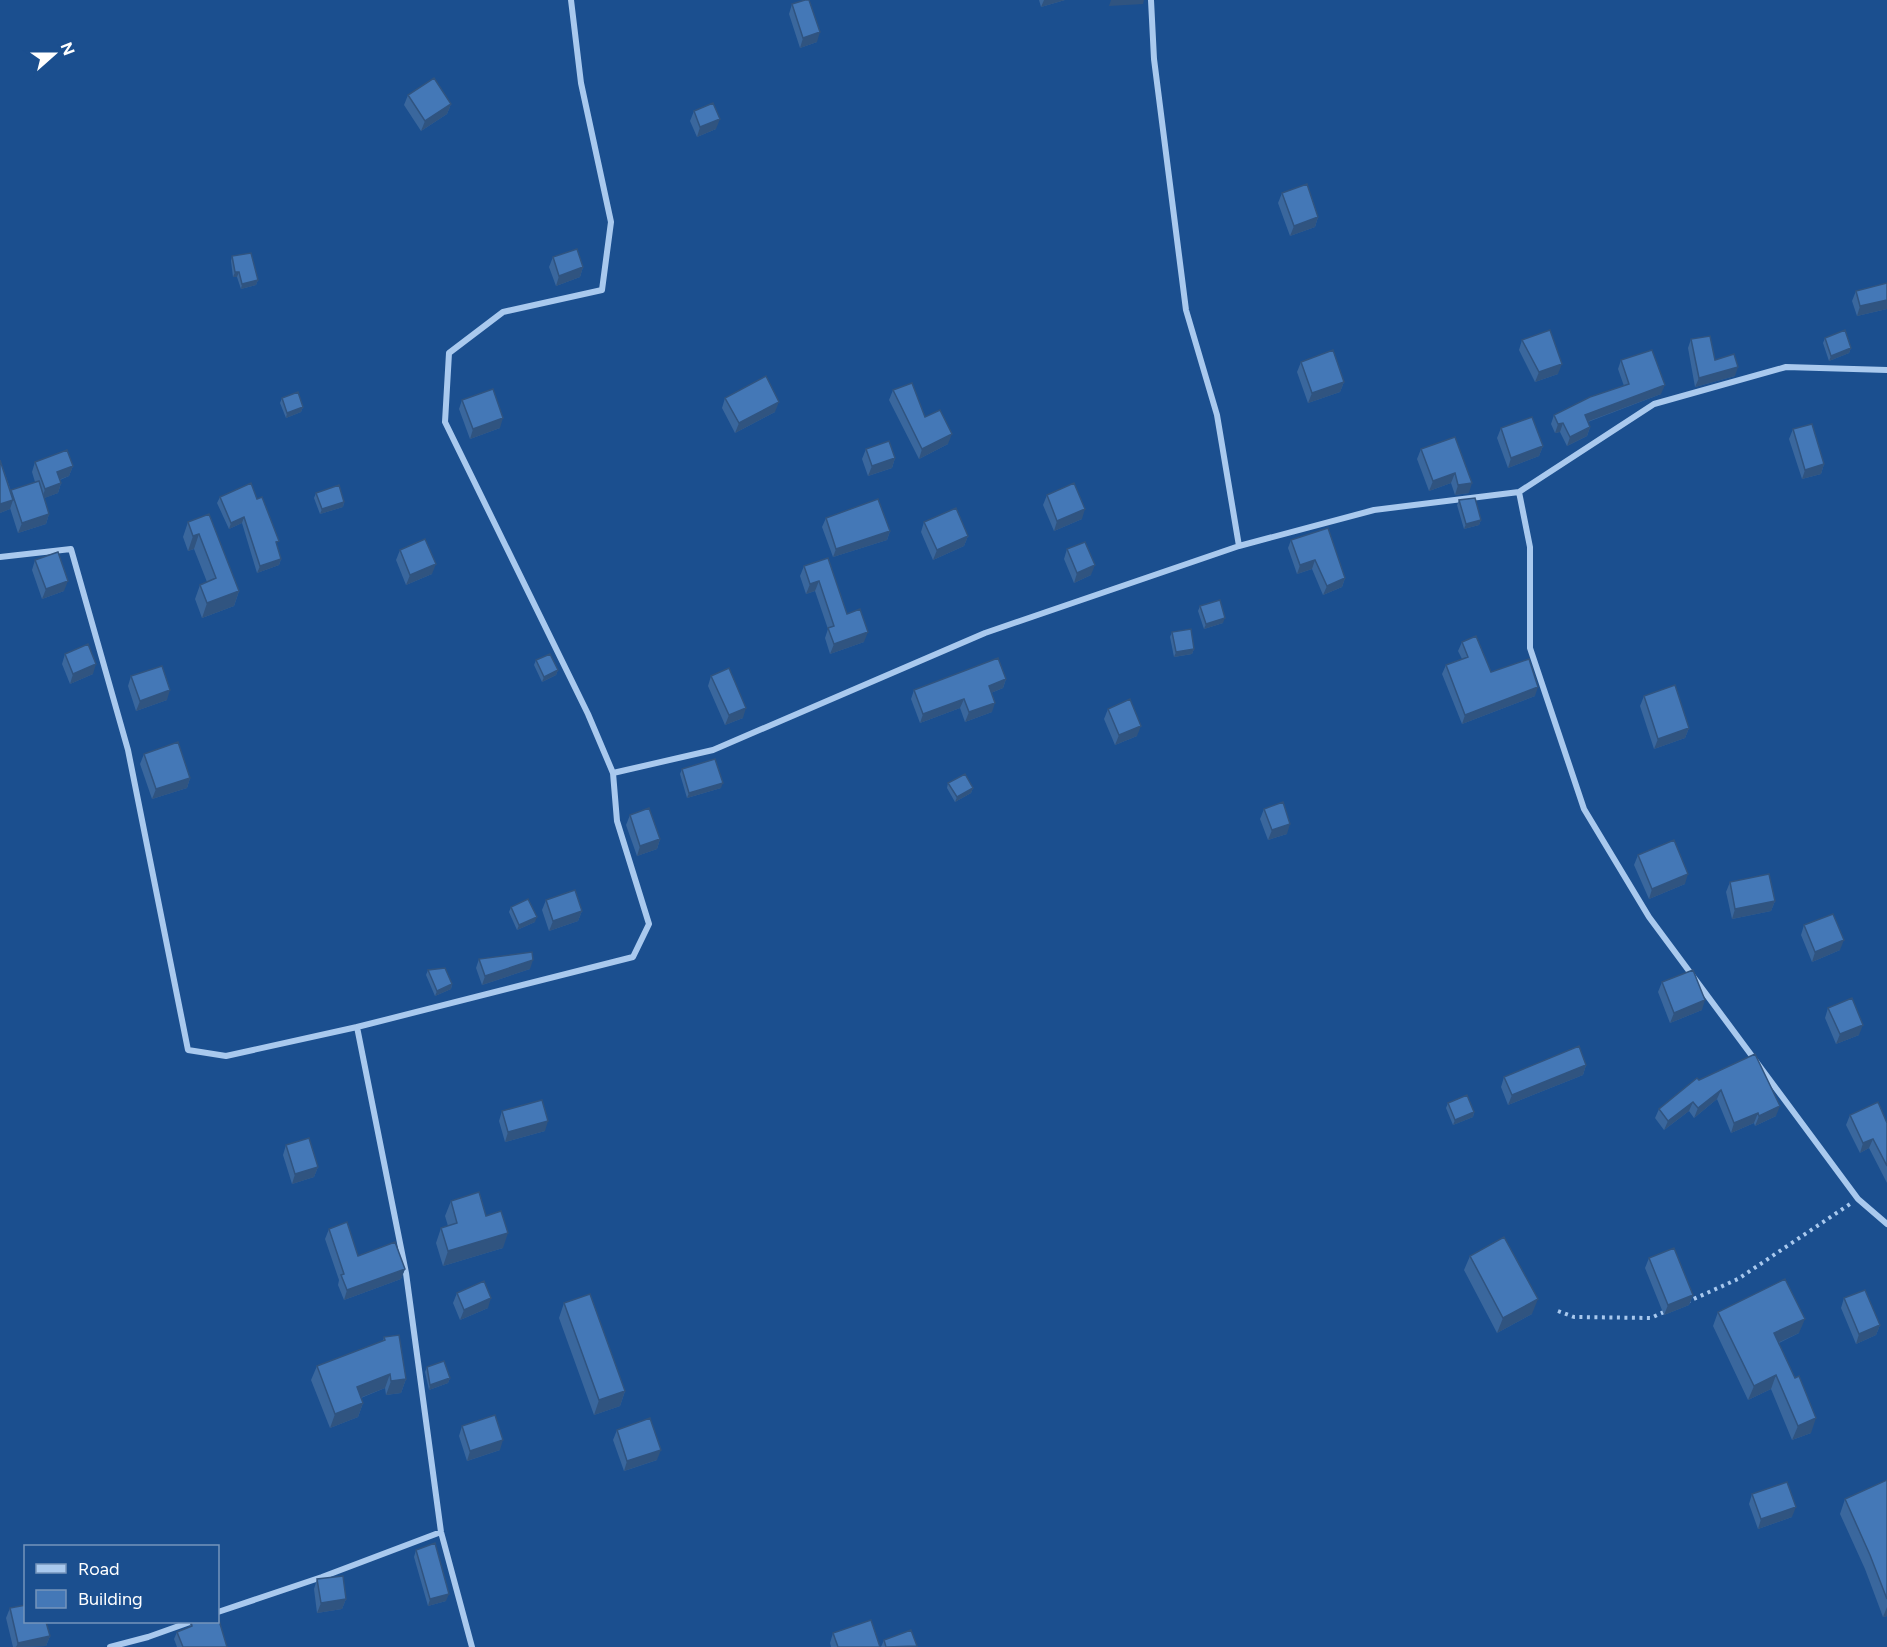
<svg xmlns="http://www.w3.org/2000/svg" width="1887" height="1647" font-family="Figtree,sans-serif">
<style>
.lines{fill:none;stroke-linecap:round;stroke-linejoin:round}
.path{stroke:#a9c9ee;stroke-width:4;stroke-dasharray:3 4.5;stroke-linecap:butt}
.street{stroke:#a9c9ee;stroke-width:6}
.wall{fill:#3a679d}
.shaded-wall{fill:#305480}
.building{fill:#4478b7;stroke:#305480;stroke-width:1.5}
</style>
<rect width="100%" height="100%" fill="#1b4f8f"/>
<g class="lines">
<!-- path -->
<path class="path" d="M1687,1302L1738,1279L1850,1204
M1558,1311L1574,1317L1651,1318L1666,1311"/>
<!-- street -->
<path class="street" d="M1151,0L1154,59L1186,310L1217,415L1239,546
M1519,492L1654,404L1786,367L1887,370
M0,557L71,549L128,750L188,1050L226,1056L357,1027
M613,773L713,750L985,633L1239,546L1374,510L1519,492L1530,547V648L1584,809L1649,917L1858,1199L1887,1224
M218,1612L322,1577L441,1532
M110,1647L148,1637L190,1622
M472,1647L441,1532L406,1273L357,1027L633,957L649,924L617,821L613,773L588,714L445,422L449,353L503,312L602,290L611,222L581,83L571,0"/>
</g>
<!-- wall -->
<path class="wall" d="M1039,0H1065L1041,7Z
M792,4L817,42L800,48L789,14Z
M408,95L451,104L447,114L421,131L404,105Z
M694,111L716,129L697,137L690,121Z
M1282,193L1318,217L1315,227L1290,236L1278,203Z
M232,256L258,280L256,285L241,289L237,277H233L231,261Z
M553,257L583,267L580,277L556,286L549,267Z
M1887,283V309L1857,316L1852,301L1856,291Z
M1825,338L1851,348L1849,353L1829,361L1823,343Z
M1691,339L1715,360L1735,376L1695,387L1688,348Z
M1522,340L1558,374L1535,382L1519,350Z
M1621,360L1661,394L1588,422L1590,427L1587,436L1567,446L1560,432L1555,433L1551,424L1554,415L1624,386L1618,369Z
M1301,362L1344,382L1340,392L1308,403L1297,372Z
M893,390L925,417L948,444L919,459L889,400Z
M282,398L303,407L301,412L286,418L280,403Z
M725,398L775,412L735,433L722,408Z
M462,400L500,428L470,439L459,409Z
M1501,428L1543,446L1539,456L1508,468L1497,438Z
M1793,429L1824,464L1821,474L1802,479L1789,439Z
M1455,437L1469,493L1455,495L1451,483L1429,491L1417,459L1421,449Z
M866,449L895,458L892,468L868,476L862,459Z
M0,460L11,491L35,482L32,472L35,462L73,466L69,476L60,480L61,483L58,493L44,498L49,514L46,524L18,533L10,508V509L0,513Z
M316,493L344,502L343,507L320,514L314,498Z
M1047,495L1082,519L1054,531L1043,505Z
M220,497L257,499L281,559L279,565L257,573L242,523L229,529L217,503Z
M1459,500L1481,520L1479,525L1464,529L1457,505Z
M209,514L239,591L234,606L202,618L195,599L200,585L207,582L194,549L188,551L183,537L188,522Z
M826,518L890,531L887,540L833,557L822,527Z
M924,522L968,536L964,546L933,560L921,532Z
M1291,540L1345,578L1342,587L1323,595L1312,569L1297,574L1288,548Z
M1067,549L1091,575L1074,583L1064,559Z
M400,550L432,574L406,585L396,560Z
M828,558L847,614L864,642L830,654L825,638L828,629L815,591L806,594L800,576L804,566Z
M35,560L64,591L42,599L32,570Z
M1200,606L1223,623L1204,629L1198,611Z
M1172,632L1194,649L1192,654L1174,657L1170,637Z
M1462,642L1491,672L1535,696L1462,724L1442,674L1446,665L1462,659L1458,651Z
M65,654L93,674L70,684L62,664Z
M536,660L558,670L556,675L542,682L534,665Z
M131,676L167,700L136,711L128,686Z
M711,676L743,718L725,725L708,686Z
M1006,679L1003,688L991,693L992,712L965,722L960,708L920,723L911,699L914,690Z
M1644,696L1689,728L1685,738L1654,749L1640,706Z
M1108,709L1137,736L1115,745L1104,719Z
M144,754L190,778L187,788L152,799L140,764Z
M682,769L721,788L687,798L680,774Z
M948,783L973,788L971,793L955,802L947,788Z
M1264,809L1287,834L1268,840L1260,819Z
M630,815L660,839L657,849L637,856L626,825Z
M1638,855L1685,884L1649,899L1634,865Z
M1730,882L1775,901L1771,911L1732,919L1726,892Z
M546,900L582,911L578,921L549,931L542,910Z
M511,907L535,922L517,930L509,912Z
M1804,925L1840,950L1812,962L1801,935Z
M479,959L530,969L482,985L476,968Z
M428,970L452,984L451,989L435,996L426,975Z
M1662,982L1702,1010L1670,1023L1658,992Z
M1828,1008L1859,1035L1836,1044L1825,1018Z
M1586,1065L1583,1075L1508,1105L1501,1087L1504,1077Z
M1699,1080L1776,1116L1755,1126L1754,1123L1731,1133L1717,1099L1694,1118L1689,1111L1664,1130L1655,1118L1659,1109Z
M1448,1103L1474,1112L1473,1117L1453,1125L1446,1108Z
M502,1111L545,1131L505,1142L499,1121Z
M1850,1115L1887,1123V1183L1869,1148L1860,1153L1846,1125Z
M286,1145L318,1167L314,1177L292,1184L283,1155Z
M451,1201L503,1248L443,1266L436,1243L441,1228L448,1226L445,1216Z
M329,1229L358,1256L405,1269L401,1279L344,1300L338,1285L339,1280L325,1239Z
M1470,1256L1532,1314L1497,1333L1464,1270Z
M1649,1258L1693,1295L1689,1305L1664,1315L1645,1268Z
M457,1293L488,1308L460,1320L453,1303Z
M1844,1298L1880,1325L1876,1335L1856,1344L1841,1308Z
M564,1303L625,1391L620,1406L594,1415L559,1318Z
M1718,1312L1799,1333L1779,1343L1811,1433L1792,1440L1771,1389L1748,1400L1713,1326Z
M384,1337L406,1379L401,1393L386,1395L385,1388L361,1398L363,1403L358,1417L330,1428L311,1380L317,1366L383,1341Z
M427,1367L450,1378L448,1383L429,1390L425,1372Z
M462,1426L500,1450L467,1461L459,1436Z
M617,1430L657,1460L624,1471L613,1440Z
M1887,1480V1616L1883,1617L1865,1569L1840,1514L1845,1499Z
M1752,1494L1792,1517L1758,1529L1749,1504Z
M416,1550L446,1601L428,1606L414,1557Z
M317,1579L346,1599L342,1609L317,1613L314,1589Z
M10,1608L50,1636L46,1646L13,1647L6,1618Z
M191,1622L227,1647H177L174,1639L177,1632L189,1627Z
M833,1633L880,1647H831L830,1643Z
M884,1640L917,1646L881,1647Z"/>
<!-- shaded-wall -->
<path class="shaded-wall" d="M1044,0H1065L1041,7Z
M1111,0H1144L1143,4L1109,6Z
M820,32L817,42L800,48L803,38Z
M451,104L447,114L421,131L425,121Z
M720,119L716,129L697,137L700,127Z
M1318,217L1315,227L1290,236L1294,226Z
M583,267L580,277L556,286L559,276Z
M235,272H239L237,277H233Z
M258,280L256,285L241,289L242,284Z
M1887,300V309L1857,316L1860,306Z
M1851,348L1849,353L1829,361L1831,356Z
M1562,364L1558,374L1535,382L1539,372Z
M1738,367L1735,376L1695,387L1699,378Z
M1344,382L1340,392L1308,403L1312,393Z
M1665,385L1661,394L1581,424L1585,415Z
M779,402L775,412L735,433L739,423Z
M303,407L301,412L286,418L287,413Z
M503,418L500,428L470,439L473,429Z
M1563,423L1560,432L1555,433L1558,424Z
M1590,427L1587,436L1567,446L1570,437Z
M952,434L948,444L919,459L922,449Z
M1543,446L1539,456L1508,468L1511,458Z
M895,458L892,468L868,476L872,466Z
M1824,464L1821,474L1802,479L1805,470Z
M73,466L69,476L53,482L57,472Z
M1455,473L1451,483L1429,491L1433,481Z
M61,483L58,493L42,499L45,489Z
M1472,483L1469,493L1455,495L1458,485Z
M13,500L10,509L0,513V504Z
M344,502L343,507L320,514L322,509Z
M1085,509L1082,519L1054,531L1057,521Z
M49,514L46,524L18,533L22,523Z
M244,517L242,523L229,529L231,523Z
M1481,520L1479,525L1464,529L1466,524Z
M890,531L887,540L833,557L836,549Z
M199,534L194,549L188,551L193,536Z
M968,536L964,546L933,560L937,550Z
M281,559L279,565L257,573L260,566Z
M1315,560L1312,569L1297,574L1300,565Z
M436,564L432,574L406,585L410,575Z
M1095,565L1091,575L1074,583L1077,573Z
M1345,578L1342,587L1323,595L1327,586Z
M68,581L64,591L42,599L46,589Z
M819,581L815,591L806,594L810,584Z
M239,591L234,606L202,618L207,603Z
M1225,618L1223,623L1204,629L1206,624Z
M868,632L864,642L830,654L834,644Z
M1194,649L1192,654L1174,657L1176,652Z
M96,664L93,674L70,684L73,674Z
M558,670L556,675L542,682L544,677Z
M1006,679L1003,688L986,695L989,686Z
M1538,687L1535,696L1462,724L1465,715Z
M170,690L167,700L136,711L140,701Z
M964,699L960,708L920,723L923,714Z
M995,703L992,712L965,722L969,712Z
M746,708L743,718L725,725L729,715Z
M1141,726L1137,736L1115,745L1119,735Z
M1689,728L1685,738L1654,749L1658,739Z
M190,778L187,788L152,799L156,789Z
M723,783L721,788L687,798L689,793Z
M973,788L971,793L955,802L957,797Z
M1290,824L1287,834L1268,840L1272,830Z
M660,839L657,849L637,856L640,846Z
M1688,874L1685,884L1649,899L1652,889Z
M1775,901L1771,911L1732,919L1735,909Z
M582,911L578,921L549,931L553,921Z
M537,917L535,922L517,930L519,925Z
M1844,940L1840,950L1812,962L1815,952Z
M533,960L530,969L482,985L485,976Z
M452,984L451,989L435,996L437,991Z
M1705,1000L1702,1010L1670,1023L1674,1013Z
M1863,1025L1859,1035L1836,1044L1840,1034Z
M1586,1065L1583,1075L1508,1105L1512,1095Z
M1721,1090L1717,1099L1694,1118L1698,1108Z
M1693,1102L1689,1111L1664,1130L1668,1121Z
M1780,1106L1776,1116L1755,1126L1759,1116Z
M1474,1112L1473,1117L1453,1125L1455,1120Z
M1758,1113L1754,1123L1731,1133L1734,1123Z
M548,1121L545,1131L505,1142L508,1132Z
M1873,1139L1869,1148L1860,1153L1863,1143Z
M318,1167L314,1177L292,1184L295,1174Z
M508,1233L503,1248L443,1266L448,1251Z
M405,1269L401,1279L344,1300L347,1290Z
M1693,1295L1689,1305L1664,1315L1668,1305Z
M491,1298L488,1308L460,1320L464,1310Z
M1538,1299L1532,1314L1497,1333L1503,1318Z
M1805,1319L1799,1333L1769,1347L1774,1333Z
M1880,1325L1876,1335L1856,1344L1859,1334Z
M390,1374L385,1388L352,1401L357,1387Z
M1776,1375L1771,1389L1748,1400L1754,1386Z
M450,1378L448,1383L429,1390L430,1385Z
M406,1379L401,1393L386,1395L391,1381Z
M625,1391L620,1406L594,1415L599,1400Z
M363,1403L358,1417L330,1428L335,1414Z
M1816,1418L1811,1433L1792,1440L1798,1426Z
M503,1440L500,1450L467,1461L470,1451Z
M661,1450L657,1460L624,1471L627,1461Z
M1796,1507L1792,1517L1758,1529L1761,1519Z
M449,1594L446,1601L428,1606L430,1599Z
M346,1599L342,1609L317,1613L321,1603Z
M1887,1607V1616L1883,1617Z
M50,1636L46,1646L16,1647L18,1643Z"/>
<!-- building -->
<path class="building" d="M805,0H809L820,32L803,38L792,4Z
M434,78L451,104L425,121L408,95Z
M713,103L720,119L700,127L694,111Z
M1307,184L1318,217L1294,226L1282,193Z
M577,249L583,267L559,276L553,257Z
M251,253L258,280L242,284L239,272H235L232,256Z
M1887,283V300L1860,306L1856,291Z
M1550,330L1562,364L1539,372L1522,340Z
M1845,330L1851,348L1831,356L1825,338Z
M1710,336L1715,360L1734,354L1738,367L1699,378L1691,339Z
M1333,350L1344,382L1312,393L1301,362Z
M1652,350L1665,385L1585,415L1590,427L1570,437L1563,423L1558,424L1554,415L1590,397L1629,384L1621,360Z
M766,376L779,402L739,423L725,398Z
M912,383L925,417L940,410L952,434L922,449L893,390Z
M493,389L503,418L473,429L462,400Z
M298,392L303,407L287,413L282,398Z
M1532,417L1543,446L1511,458L1501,428Z
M1812,424L1824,464L1805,470L1793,429Z
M1455,437L1472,483L1458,485L1455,473L1433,481L1421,449Z
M889,441L895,458L872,466L866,449Z
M67,450L73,466L57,472L61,483L45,489L35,462Z
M0,460L13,500L0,504Z
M39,481L49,514L22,523L11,490Z
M251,483L257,499L262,497L279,541L276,542L281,559L260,566L244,517L231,523L220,497Z
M1074,483L1085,509L1057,521L1047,495Z
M339,485L344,502L322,509L316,493Z
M1475,498L1481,520L1466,524L1459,500Z
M878,499L890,531L836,549L826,518Z
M956,508L968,536L937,550L924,522Z
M209,514L239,591L207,603L200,585L216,578L199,534L193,536L188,522Z
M1328,528L1345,578L1327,586L1315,560L1300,565L1291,540Z
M425,539L436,564L410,575L400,550Z
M1085,542L1095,565L1077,573L1067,549Z
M58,552L68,581L46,589L35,560Z
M828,558L847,614L860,609L868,632L834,644L828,628L834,626L819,581L810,584L804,566Z
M1220,600L1225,618L1206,624L1200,606Z
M1191,629L1194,649L1176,652L1172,632Z
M1476,636L1491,672L1529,659L1538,687L1465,715L1446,665L1468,657L1462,642Z
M88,644L96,664L73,674L65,654Z
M550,654L558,670L544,677L536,660Z
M998,658L1006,679L989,686L995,703L969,712L964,699L923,714L914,690Z
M162,666L170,690L140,701L131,676Z
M729,668L746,708L729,715L711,676Z
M1675,685L1689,728L1658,739L1644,696Z
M1130,699L1141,726L1119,735L1108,709Z
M178,742L190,778L156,789L144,754Z
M715,759L723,783L689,793L682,769Z
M965,774L973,788L957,797L948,783Z
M1283,802L1290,824L1272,830L1264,809Z
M649,808L660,839L640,846L630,815Z
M1674,840L1688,874L1652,889L1638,855Z
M1769,874L1775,901L1735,909L1730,882Z
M575,890L582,911L553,921L546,900Z
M528,899L537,917L519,925L511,907Z
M1833,914L1844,940L1815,952L1804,925Z
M532,952L533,960L485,976L479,959Z
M445,968L452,984L437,991L428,970Z
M1693,970L1705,1000L1674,1013L1662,982Z
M1852,998L1863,1025L1840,1034L1828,1008Z
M1579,1046L1586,1065L1512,1095L1504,1077Z
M1755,1054L1780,1106L1759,1116L1758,1113L1734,1123L1721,1090L1698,1108L1693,1102L1668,1121L1659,1109L1697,1078L1699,1080Z
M1467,1095L1474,1112L1455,1120L1448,1103Z
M542,1100L548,1121L508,1132L502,1111Z
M1878,1102L1887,1123V1166L1873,1139L1863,1143L1850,1115Z
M309,1138L318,1167L295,1174L286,1145Z
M479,1192L486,1216L501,1211L508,1233L448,1251L441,1228L457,1223L451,1201Z
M347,1222L358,1256L395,1242L405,1269L347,1290L341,1275L344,1274L329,1229Z
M1504,1237L1538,1299L1503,1318L1470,1256Z
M1674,1248L1693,1295L1668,1305L1649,1258Z
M1785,1279L1805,1319L1774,1333L1795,1378L1799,1376L1816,1418L1798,1426L1776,1375L1754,1386L1718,1312Z
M484,1281L491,1298L464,1310L457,1293Z
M1865,1290L1880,1325L1859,1334L1844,1298Z
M590,1294L625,1391L599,1400L564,1303Z
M399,1335L406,1379L391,1381L390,1374L357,1387L363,1403L335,1414L317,1366L385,1340L384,1337Z
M444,1361L450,1378L430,1385L427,1367Z
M495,1415L503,1440L470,1451L462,1426Z
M650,1418L661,1450L627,1461L617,1430Z
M1887,1480V1599L1870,1555L1845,1499Z
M1787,1482L1796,1507L1761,1519L1752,1494Z
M435,1543L449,1594L430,1599L416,1550Z
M343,1576L346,1599L321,1603L317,1579Z
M26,1605V1622H46L50,1636L18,1643L10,1608Z
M218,1617L227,1647H183L177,1632L192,1626L191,1622H218Z
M871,1620L880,1647H838L833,1633Z
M911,1630L917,1646L886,1647L884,1640Z"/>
<!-- legend -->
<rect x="24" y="1545" width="195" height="78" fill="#1b4f8f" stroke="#7695bc" stroke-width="1.5"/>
<rect x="36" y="1564" width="30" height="9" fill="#a9c9ee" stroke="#7695bc" stroke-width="1.5"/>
<text x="78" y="1575" font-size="18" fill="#ffffff">Road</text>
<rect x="36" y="1590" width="30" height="18" fill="#4478b7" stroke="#7695bc" stroke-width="1.5"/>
<text x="78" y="1605" font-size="18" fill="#ffffff">Building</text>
<!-- north arrow -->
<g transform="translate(54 54) rotate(69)" stroke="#1b4f8f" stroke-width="4.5" paint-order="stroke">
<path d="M0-4.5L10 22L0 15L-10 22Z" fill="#ffffff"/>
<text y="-9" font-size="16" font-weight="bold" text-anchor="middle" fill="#ffffff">N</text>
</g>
</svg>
